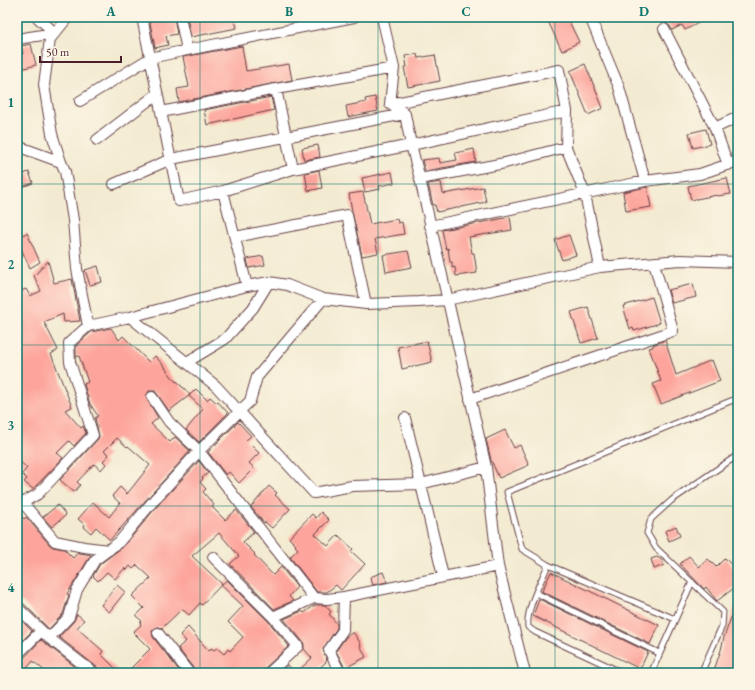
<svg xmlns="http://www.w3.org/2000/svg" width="755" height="690" font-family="'EB Garamond',serif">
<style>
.building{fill:#fda59c}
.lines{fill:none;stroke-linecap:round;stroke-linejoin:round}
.lane-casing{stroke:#633e44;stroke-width:7}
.street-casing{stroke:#633e44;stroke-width:12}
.lane{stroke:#fff;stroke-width:5}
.street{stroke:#fff;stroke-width:10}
.grid{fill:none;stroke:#0f766e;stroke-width:1;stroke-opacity:0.55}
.neatline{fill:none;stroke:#0f766e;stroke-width:1.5}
.grid-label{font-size:13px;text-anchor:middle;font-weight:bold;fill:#0f766e}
</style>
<rect width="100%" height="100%" fill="#fcf5e5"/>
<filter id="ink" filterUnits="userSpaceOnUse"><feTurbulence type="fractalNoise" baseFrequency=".025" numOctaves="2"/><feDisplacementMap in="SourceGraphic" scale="8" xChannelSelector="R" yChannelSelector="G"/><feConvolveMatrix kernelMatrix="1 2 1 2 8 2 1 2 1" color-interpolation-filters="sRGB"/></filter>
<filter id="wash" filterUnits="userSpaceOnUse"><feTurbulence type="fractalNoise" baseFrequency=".012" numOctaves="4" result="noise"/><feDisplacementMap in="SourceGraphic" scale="16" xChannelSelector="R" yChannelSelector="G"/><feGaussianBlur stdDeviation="0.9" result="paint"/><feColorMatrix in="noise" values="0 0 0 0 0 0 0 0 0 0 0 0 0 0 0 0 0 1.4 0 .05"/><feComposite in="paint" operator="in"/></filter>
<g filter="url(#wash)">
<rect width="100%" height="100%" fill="#f3ebd1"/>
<g id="blocks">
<!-- building -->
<path class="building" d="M149,17H174L177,34L166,36L168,45L155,48Z
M187,17H234L237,28L191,37Z
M546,17H567L579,42L562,51Z
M674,17H710L685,30L682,25L672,30L670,26L664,22Z
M31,44L36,65L17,70V55L23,54L21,46Z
M242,46L246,71L289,64L292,80L179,102L177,89L189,87L183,57Z
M417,54L418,58L435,55L440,81L408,87L404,67H407L405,56Z
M585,64L603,108L588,115L570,71Z
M271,97L274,110L207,125L204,110Z
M375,97L378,111L348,117L346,106L366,102L365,99Z
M706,129L710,144L693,148L689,133Z
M318,145L320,157L304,160L302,148Z
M474,149L476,162L425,171L422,160L439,158L440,163L457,160L455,153Z
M319,170L322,188L308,191L305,173Z
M29,172L33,183L17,189V176Z
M392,172L394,183L379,186L380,189L365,192L362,178Z
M727,178L731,194L717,196V195L691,200L688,186Z
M441,182L443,194L483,187L486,202L437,212L435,205H433L428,184Z
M647,187L651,207L626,211L623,192Z
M363,192L370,224L397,219L398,223L402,222L404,234L375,239L378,253L362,256L352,211L349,194Z
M510,217L512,230L469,237L472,253H474L477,273L456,276L455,267L452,268V262H450L448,248L446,249L442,230Z
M27,233L40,262L30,268L17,240V237Z
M569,235L576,255L562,260L555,240Z
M408,251L412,267L386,272L383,255Z
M263,256L265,265L249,268L247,259Z
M48,261L54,283L72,279L80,321L64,322L63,314L44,322L58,350L51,354L72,407L65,410L81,428L83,426L86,433L74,446L69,441L57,453L63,458L33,489L24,482L27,479L22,474L27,468L17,459V296L21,291L26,289L30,296L41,291L34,276Z
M98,266L102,282L90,285L85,270Z
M693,284L696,297L672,303L668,290Z
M652,297L660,323L634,331L633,328L630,329L623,306Z
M588,307L598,338L581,343L571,312Z
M111,328L119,340L123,336L149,362L155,356L166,368H165L176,382L177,381L182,387H183L190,395L169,411L155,391H149L146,397L158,418L151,424L170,442L175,437L190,451L110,540L96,527L91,533L84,527L85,525L78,519L93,502L109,517L120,503L112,496L120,487L127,494L150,465L128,446L127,447L117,438L104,451L109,455L103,461L106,464L101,470L94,464L77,482L80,485L74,492L60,480L98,439L99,436L95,418L98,416L90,404L84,384L88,382L79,356L76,357V346L91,332Z
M665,340L676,375L712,360L720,381L661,404L653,384L661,381L649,348L653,347V345Z
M427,341L432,362L402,369L398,347Z
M196,389L207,400L210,397L217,403L218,402L228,413L199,442L186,430L203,409L189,396Z
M238,422L251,436L246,440L259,453L249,463L254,468L239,483L229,472L226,475L208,452Z
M505,430L514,448L520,445L529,465L499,478L491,460L486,439Z
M199,461L208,473L202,478L203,479L200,482L206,489L203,492L214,505L212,507L225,520L236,510L242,517L254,532L243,542L255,554L254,555L273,575L281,567L297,587L289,596L293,601L274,609L230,564L239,556L219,533L192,556L222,584L202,605L200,603L189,615L182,609L162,628L157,627L152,631L153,637L181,673H126L150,649L133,632L141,625L140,623L142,621L136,616L144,608L132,596L151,578L137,565L133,569L130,566L127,570L125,568L115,579L107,572L98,581L93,576L100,564L124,546L159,504Z
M269,486L277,493L275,495L290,509L272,528L265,522L264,523L251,507Z
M58,505L66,515L52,527L43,517Z
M17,512L24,519L26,517L50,545L53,547L64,549L73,558L78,552L80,554L81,553L91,555L67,594L69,595L63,614L49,629L22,602L17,601Z
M321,512L329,520L315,534L328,546L338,535L353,549L351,551L365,564L341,590L336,585L327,592H317L290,557L298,549L295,546L296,545L289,538L312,514L316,518Z
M676,526L680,536L669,541L665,531Z
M689,556L699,567L708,559L716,567L725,558L738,572V585L717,601L706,587L704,589L680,564Z
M657,557L661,559L664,565L654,569L651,559Z
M383,572L387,582L373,585L370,577Z
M551,572L659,625L650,644L543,592L542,591Z
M227,580L268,621L289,646L265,668L263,673H195L194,669L178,648L186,641L180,635L188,627L209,651L211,648L214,650L217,648L224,654L228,649L230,651L243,637L228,622L243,606L221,585Z
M117,585L125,592L109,612L101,605Z
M539,599L648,652L640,669L533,616Z
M736,604H738V673H713L721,650L724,637Z
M315,605H325L331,612L329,614L337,624V628L323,649L327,661L314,673H279L288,665L296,673L312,658L304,649V645L303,642L284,619L302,611L304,613Z
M77,614L84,620L77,628L103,651L101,654L120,673H100L98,668L59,637L74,621Z
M17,616L32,631L17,646Z
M353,632L361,644L360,645L366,657L345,668L336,651L346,637Z
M41,640L45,643L83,673H47L33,661L23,673H17V661L22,660Z"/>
</g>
</g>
<g filter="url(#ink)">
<use href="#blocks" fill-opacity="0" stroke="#633e44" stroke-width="1"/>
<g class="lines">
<!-- lane casing -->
<g class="lane-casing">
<path id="lane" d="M548,565C541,582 526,608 528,627L535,632L623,673
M536,593L659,653
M675,619L548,565L522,549L507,492L738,398
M651,673L692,582
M701,673L722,626L723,612L656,548L647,533L651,519L672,500L738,455"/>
</g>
<!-- street casing -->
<g class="street-casing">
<path id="street" d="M68,17L50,39L44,85L52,134L61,162L65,171L73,220L77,269L88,326
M142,17L179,201L223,191L293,169L411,145L567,111
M180,17L187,50
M382,17L394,68L390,104L405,114L411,145L420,179L486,467L498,566L525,673
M590,17L619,87L645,181
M664,29L715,128L728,165
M17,39L55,33L37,17
M276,89L293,169
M80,101L150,58L187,50L354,17
M390,104L559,70L567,111L566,147L585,194L600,267
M161,112L276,89L394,68
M715,128L738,117
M97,140L157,94
M17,146L61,162
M420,179L505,163L566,147
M114,184L171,159L405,114
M223,191L247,286
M430,226L645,181L700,174L738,161
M235,237L347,215L366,304
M130,317L216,386L314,493L352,486L421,484L486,467
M187,362L225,339L253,308L269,282
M152,397L169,422L199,451L314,598
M470,399L673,331L654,263
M405,418L443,576
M23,503L55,541L84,547L109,550
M17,506L38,494L93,435L70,362L69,343L88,326L130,317L247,286L269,282L287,285L323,299L366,304L419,302L447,300L600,267L680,260L738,262
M213,557L273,617L298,646L269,673
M17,607L49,638L94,673
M273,617L314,598L327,599L344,597
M158,633L189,673
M49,638L69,617L77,590L95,560L119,542L154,500L199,451L250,401L257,377L323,299
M17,655L41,631
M340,673L329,650L343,630L344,597L498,566"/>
</g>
<!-- lane -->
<use href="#lane" class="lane"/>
<!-- street -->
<use href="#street" class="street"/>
</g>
</g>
<!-- grid -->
<path class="grid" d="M200,17V673M378,17V673M555,17V673M17,184H738M17,345H738M17,506H738"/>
<!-- margin -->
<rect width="755" height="690" fill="none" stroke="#fcf5e5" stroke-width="44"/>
<!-- scale -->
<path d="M40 56v6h81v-6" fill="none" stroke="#4a1f2b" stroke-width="2"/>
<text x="46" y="56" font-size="12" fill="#4a1f2b" stroke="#fcf5e5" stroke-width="3" paint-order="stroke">50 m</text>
<rect x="22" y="22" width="711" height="646" class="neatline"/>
<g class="grid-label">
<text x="111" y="16">A</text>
<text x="289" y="16">B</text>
<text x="466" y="16">C</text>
<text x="644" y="16">D</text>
<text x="11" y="107">1</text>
<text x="11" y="269">2</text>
<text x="11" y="430">3</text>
<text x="11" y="592">4</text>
</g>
</svg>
